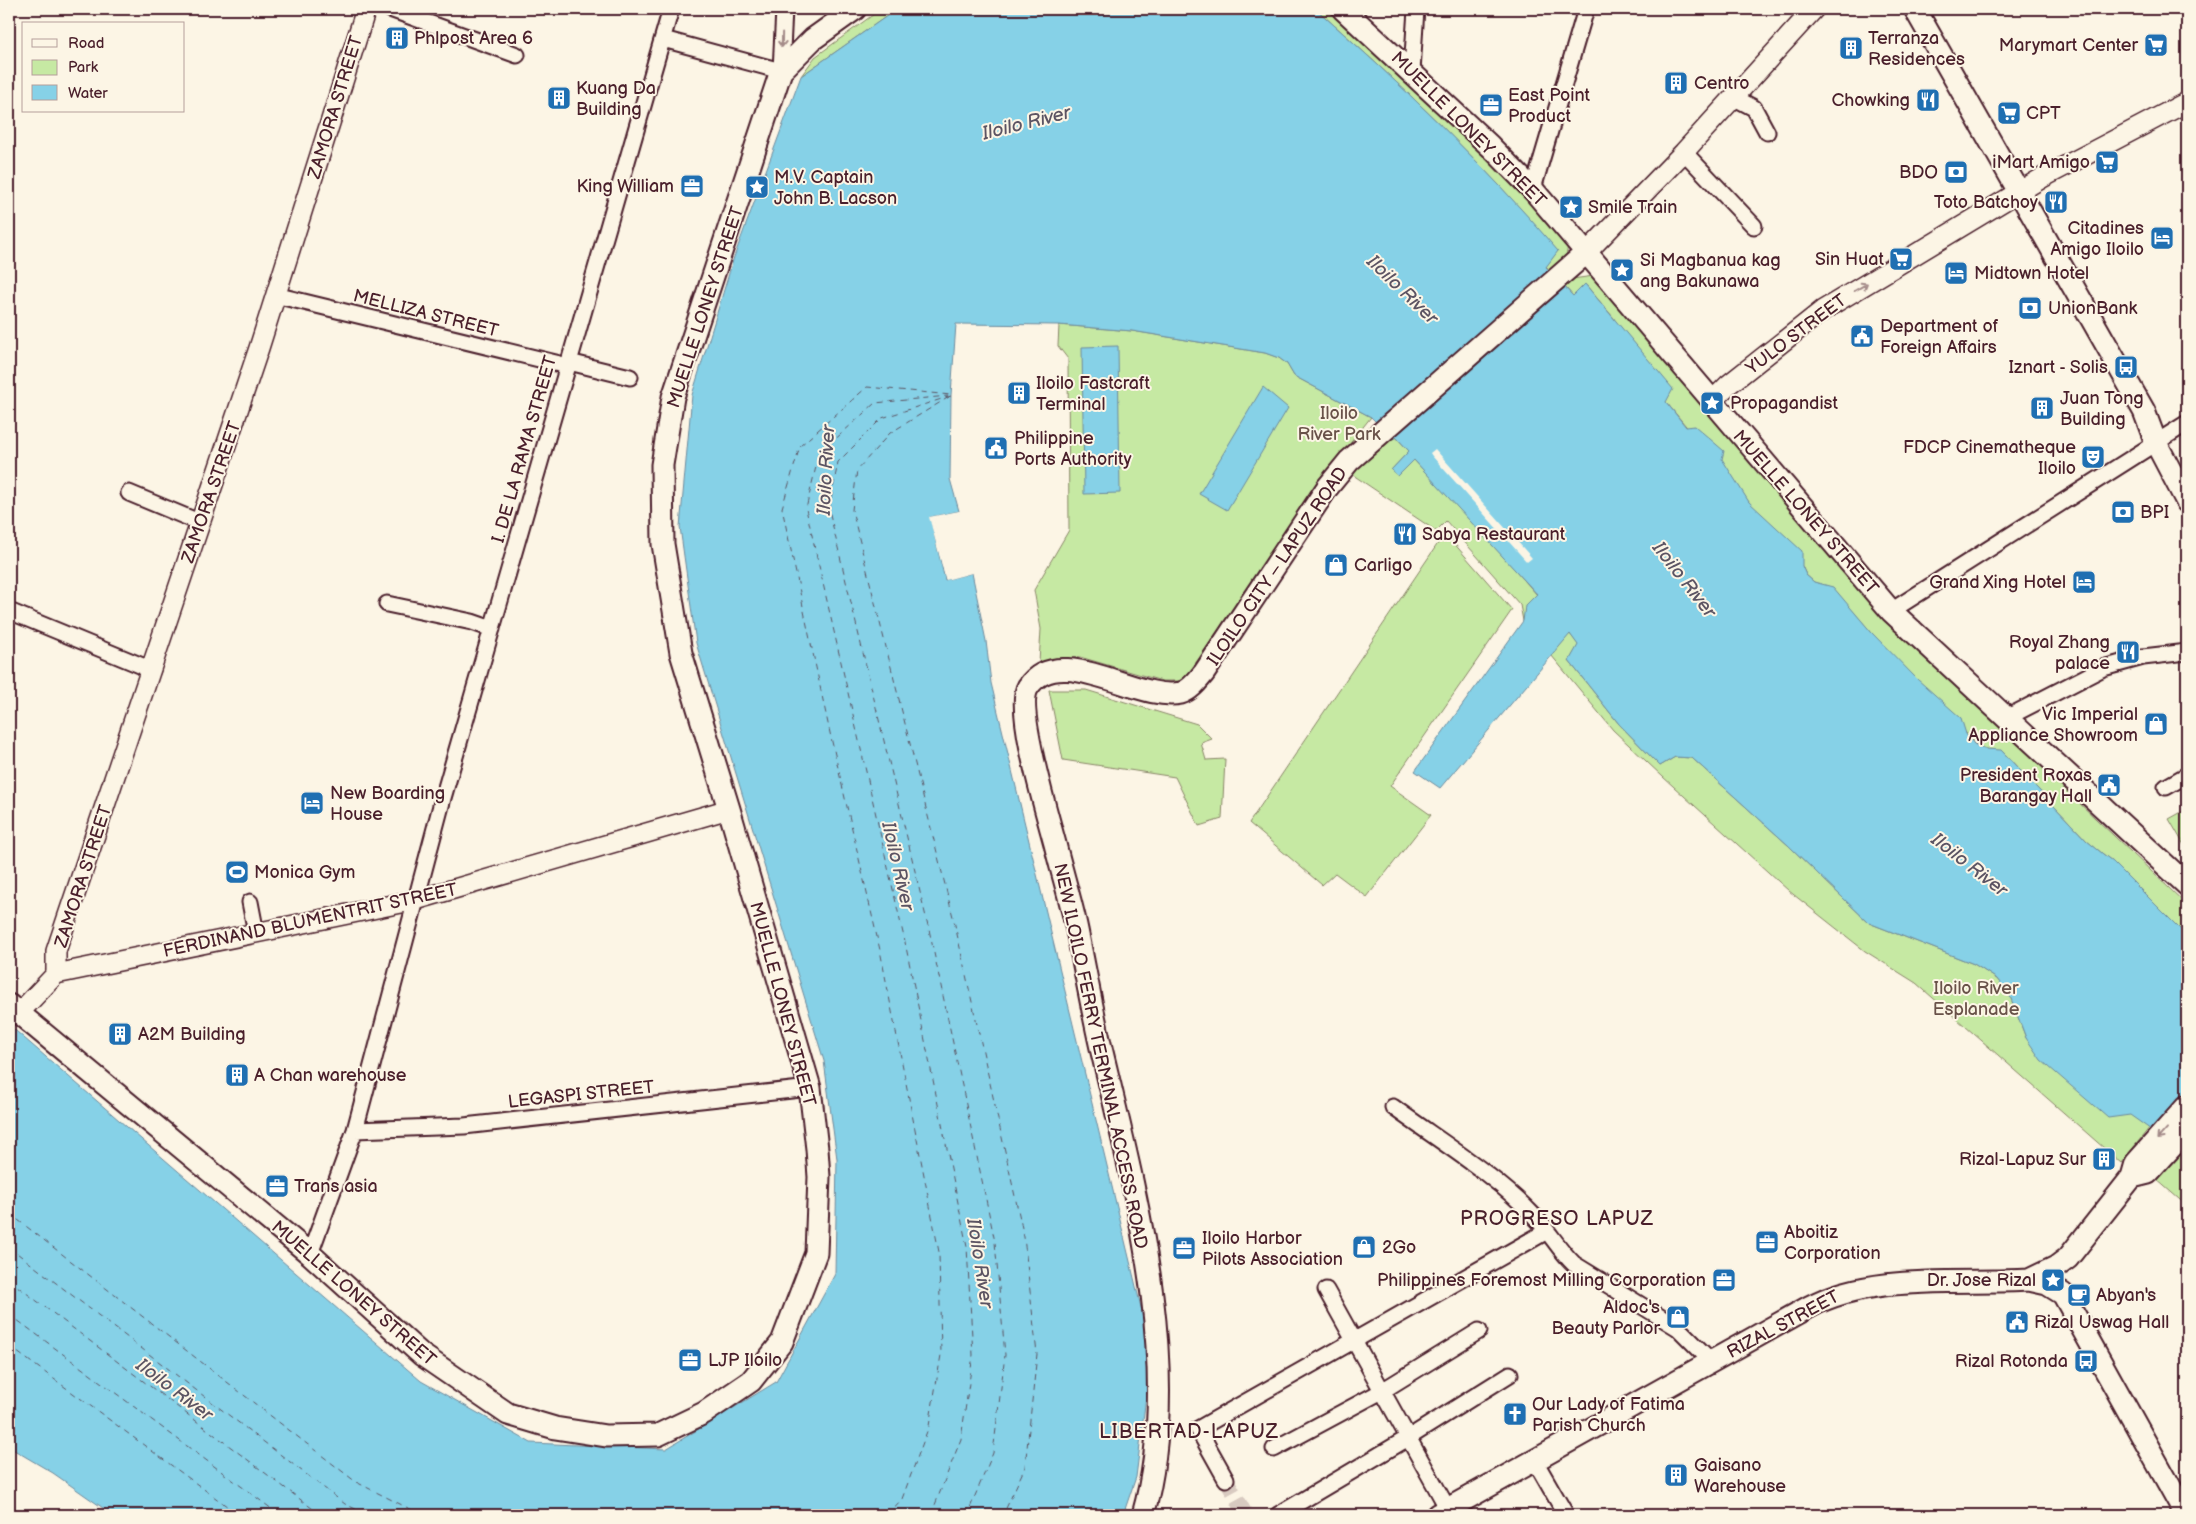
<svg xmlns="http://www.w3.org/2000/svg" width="2196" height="1524" font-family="'Balsamiq Sans',sans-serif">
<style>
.green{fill:#c6e9a3;stroke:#888467}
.water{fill:#86d1e7;stroke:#6e8a9c}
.pier{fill:#fcf5e5}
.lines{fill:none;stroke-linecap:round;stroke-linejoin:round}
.ferry{stroke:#5c5463;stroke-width:1;stroke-dasharray:6 5;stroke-linecap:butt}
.minor-tunnel{stroke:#d8cac0;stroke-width:15;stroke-dasharray:15 8;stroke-linecap:butt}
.minor-casing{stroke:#4a1f2b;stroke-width:19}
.tertiary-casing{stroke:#4a1f2b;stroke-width:22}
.secondary-casing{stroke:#4a1f2b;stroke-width:25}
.minor{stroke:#fcf5e5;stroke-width:15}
.tertiary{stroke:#fcf5e5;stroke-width:19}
.secondary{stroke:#fcf5e5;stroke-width:21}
.oneway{stroke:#a38a88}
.labels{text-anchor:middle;stroke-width:4;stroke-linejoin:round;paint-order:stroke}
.poi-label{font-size:18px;fill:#4a1f2b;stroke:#fcf5e5;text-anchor:start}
.street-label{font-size:18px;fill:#4a1f2b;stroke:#fcf5e5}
.park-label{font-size:18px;fill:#695249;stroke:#fcf5e5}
.water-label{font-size:19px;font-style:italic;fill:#5c5463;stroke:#fcf5e5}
.quarter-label{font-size:20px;letter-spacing:1px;fill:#4a1f2b;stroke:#fcf5e5}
</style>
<rect width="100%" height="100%" fill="#fcf5e5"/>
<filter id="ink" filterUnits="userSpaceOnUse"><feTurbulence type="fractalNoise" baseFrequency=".02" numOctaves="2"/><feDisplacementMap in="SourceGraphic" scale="10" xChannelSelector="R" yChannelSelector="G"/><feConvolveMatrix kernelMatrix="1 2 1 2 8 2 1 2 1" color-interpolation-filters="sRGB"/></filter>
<g filter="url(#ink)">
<!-- green -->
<path class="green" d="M881,9H897L801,76L815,57Z
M1316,9H1327L1333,13L1432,103L1467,141L1480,147L1568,245L1565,263L1552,273L1546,266L1557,251C1484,164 1401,84 1316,9Z
M1594,276L1999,721L2058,783L2187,905V936L2113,862L2087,841L2002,751C1964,750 1976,731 1949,722L1851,609L1822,586L1814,582L1806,575L1802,566L1666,402L1613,317L1586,285L1573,296L1565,287L1572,279Z
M1059,325L1132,331L1265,353L1279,358L1287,364L1294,376L1371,417L1337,460L1183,681H1162L1080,657L1039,663L1041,629L1034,590L1069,530L1068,359L1058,346Z
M1396,437L1409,451L1391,470L1414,460C1471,520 1526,580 1579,645L1569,661L1619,724L1660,766L1675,757L1692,758L1788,845L1869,923L1974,964L1997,979L2010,996L2026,1038L2150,1127L2121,1163L1916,983L1865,951L1789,891L1663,777L1613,730L1523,621L1520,605L1446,521L1436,531L1353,475L1360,464L1381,444Z
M1445,533L1512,610L1390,786L1431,815L1367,897L1335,873L1322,885L1249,823Z
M1049,690H1086L1197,724L1212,739L1201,743L1206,760L1225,759L1222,819L1199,826L1175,777L1063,760Z
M2187,809V850L2169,819Z
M2181,1151C2189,1160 2189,1167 2183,1176H2187V1206L2156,1179Z"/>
<!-- water -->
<path class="water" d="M897,9H1316C1401,84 1484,164 1558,251L1546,267L1573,296L1585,284L1673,389L1666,402L1686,427L1695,426L1724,451L1722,459L1749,502L1802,551V566L1806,575L1814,582L1833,587L1872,633L1917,679L1961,718L1966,734L1974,744L1984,749L2001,750L2087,841L2113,862L2187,936V1161L2181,1151L2130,1115L2108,1118L2041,1060L2026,1038L2010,996L1997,979L1974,964L1869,923L1788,845L1692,758L1675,757L1660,766L1619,724L1569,661L1578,645L1570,634L1440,788L1415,771L1523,621L1525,606L1537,594L1414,460L1398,476L1391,470L1409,451L1396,437L1393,439L1371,417L1294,376L1287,364L1279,358L1265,353L1132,331L1059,325L956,324L951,395L950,479L959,511L930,517L945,580L972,573L986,641L991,683L1145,1324L1147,1388L1136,1477L1123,1515H113L53,1473L9,1447V1025L421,1381L531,1443L666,1449L776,1382L835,1274L837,1159L824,1061L696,643L680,527L692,395L734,257L801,76Z
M1118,346L1120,493L1084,494L1082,347Z
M1263,387L1288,408L1227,510L1199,494Z"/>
<!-- pier -->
<path class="pier" d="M1435,449L1532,558L1527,562L1432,456L1430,453Z
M959,511V513L933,519L947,577L971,570L972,573L946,580L929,517Z"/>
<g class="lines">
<!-- ferry -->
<path class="ferry" d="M951,396L882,418L838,462L829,510L930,934L995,1242L1005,1355L993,1453L967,1515
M949,397L890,433L857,470L852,510L955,925L1024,1237L1037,1354L1025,1467L1003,1515
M9,1213L356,1482L422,1515
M9,1247L345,1504L368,1515
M9,1280L321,1515
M9,1314L280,1515
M9,1346L239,1515
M887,1515L902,1499L929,1426L941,1355L939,1252L880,950L830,733L782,508L800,446L867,387L951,395
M931,1515L961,1439L973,1355L967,1247L905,942L806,509L819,454L875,403L948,396"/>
<!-- minor-tunnel -->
<path class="minor-tunnel" d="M1226,1479L1246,1515"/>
<!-- minor casing -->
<g class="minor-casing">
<path id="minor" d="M390,9L517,55
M663,39L781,71L784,9
M1412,71L1416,9
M1733,97L1754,108L1767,132
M1684,152L1754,226
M1534,191L1535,182L1586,9
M275,295L568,366
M569,362L630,377
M129,493L201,523
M387,604L472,622L492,629
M9,611L152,670
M1891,611L2187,423
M2008,717L2103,668L2143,657L2187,652
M2166,787L2187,775
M250,902L256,933
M1393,1107C1438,1140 1497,1176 1535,1217C1550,1232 1559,1250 1574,1264L1678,1328L1712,1362
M355,1130L464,1126L810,1088
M310,1254L355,1130L443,798L671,9
M1326,1290L1448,1509
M1274,1449L1382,1391L1479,1331
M1535,1461L1566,1515
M1226,1479L1198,1429L1547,1231
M1278,1515L1408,1438L1510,1374"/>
</g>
<!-- tertiary casing -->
<g class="tertiary-casing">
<path id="tertiary" d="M1587,252L1684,152L1814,9
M1711,402L1728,385L1823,310L2042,178L2187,102
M56,974V951L259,348L366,9
M19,1013L56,974L416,900L729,809"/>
</g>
<!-- secondary casing -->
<g class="secondary-casing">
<path id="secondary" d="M1343,9L1490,146L1534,191L1891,611L2187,885
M1915,9L2144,411L2156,443L2187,502
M9,1005L310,1254L422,1355L508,1414L555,1428L606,1436L658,1435L704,1413L751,1381L782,1342L816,1253L819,1177L817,1149L810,1088L729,809L681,653L663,544L662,465L673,397L781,71L813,39L855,9
M2132,1177L2148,1173L2187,1130
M2029,1280L2056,1267L2068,1258L2132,1177L2136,1163L2187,1106
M1143,1515C1184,1371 1135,1190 1101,1048C1092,1009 1085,969 1077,930C1071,901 1062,873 1055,844C1048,817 1015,708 1028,687C1059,640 1139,703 1181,693C1191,690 1198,680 1204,673L1327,488L1349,461L1587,252
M1437,1515L1809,1307C1871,1273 1960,1284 2029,1280L2047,1284L2063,1294L2186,1515"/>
</g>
<!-- minor -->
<use href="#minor" class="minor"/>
<!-- tertiary -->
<use href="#tertiary" class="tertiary"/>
<!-- secondary -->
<use href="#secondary" class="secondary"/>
</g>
<!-- one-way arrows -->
<defs><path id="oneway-shaft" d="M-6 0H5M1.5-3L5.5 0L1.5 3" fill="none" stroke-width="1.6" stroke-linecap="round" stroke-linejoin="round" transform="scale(1.25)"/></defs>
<g class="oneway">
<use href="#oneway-shaft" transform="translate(782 40) rotate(91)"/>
<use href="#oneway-shaft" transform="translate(1861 287) rotate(-31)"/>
<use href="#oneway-shaft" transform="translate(2162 1134) rotate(132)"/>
</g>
</g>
<!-- icons -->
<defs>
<g id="building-square" transform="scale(1.25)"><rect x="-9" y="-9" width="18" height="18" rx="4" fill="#1f6fb2" stroke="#fcf5e5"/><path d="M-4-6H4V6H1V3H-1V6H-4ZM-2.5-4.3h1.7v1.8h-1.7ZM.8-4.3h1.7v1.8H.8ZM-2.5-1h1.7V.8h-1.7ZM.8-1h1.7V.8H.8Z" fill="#fff"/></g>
<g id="supermarket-square" transform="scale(1.25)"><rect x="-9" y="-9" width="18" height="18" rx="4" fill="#1f6fb2" stroke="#fcf5e5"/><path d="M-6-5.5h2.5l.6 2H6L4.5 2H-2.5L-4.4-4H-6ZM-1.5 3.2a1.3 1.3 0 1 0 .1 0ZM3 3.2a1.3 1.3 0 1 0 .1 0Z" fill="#fff"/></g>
<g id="restaurant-square" transform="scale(1.25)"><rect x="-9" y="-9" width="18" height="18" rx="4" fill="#1f6fb2" stroke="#fcf5e5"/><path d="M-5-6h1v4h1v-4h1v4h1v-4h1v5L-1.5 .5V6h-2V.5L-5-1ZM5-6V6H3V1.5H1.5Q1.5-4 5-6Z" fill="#fff"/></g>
<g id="office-square" transform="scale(1.25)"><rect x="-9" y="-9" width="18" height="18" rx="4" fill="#1f6fb2" stroke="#fcf5e5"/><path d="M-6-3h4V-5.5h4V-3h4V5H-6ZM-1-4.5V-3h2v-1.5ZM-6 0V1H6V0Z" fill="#fff"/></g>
<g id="bank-square" transform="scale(1.25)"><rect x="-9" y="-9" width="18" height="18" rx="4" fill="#1f6fb2" stroke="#fcf5e5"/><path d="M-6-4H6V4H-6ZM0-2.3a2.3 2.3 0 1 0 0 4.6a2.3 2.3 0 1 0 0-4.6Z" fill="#fff"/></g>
<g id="sight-square" transform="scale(1.25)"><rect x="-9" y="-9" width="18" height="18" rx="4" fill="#1f6fb2" stroke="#fcf5e5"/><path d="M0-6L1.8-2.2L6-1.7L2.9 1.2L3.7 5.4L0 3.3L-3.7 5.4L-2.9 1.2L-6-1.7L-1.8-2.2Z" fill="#fff"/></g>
<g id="hotel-square" transform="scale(1.25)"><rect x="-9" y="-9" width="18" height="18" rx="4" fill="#1f6fb2" stroke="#fcf5e5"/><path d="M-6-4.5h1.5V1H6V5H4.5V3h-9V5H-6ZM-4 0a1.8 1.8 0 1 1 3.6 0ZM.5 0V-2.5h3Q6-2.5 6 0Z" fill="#fff"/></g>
<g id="civic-square" transform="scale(1.25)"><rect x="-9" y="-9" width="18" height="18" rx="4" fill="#1f6fb2" stroke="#fcf5e5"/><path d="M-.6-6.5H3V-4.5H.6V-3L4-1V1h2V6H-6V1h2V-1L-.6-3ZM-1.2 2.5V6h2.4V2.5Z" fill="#fff"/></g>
<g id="bus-square" transform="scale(1.25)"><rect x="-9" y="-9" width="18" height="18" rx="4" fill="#1f6fb2" stroke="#fcf5e5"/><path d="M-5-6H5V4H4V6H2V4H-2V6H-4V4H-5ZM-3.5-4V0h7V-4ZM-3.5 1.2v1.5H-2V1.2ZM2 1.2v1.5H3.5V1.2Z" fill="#fff"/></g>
<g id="theatre-square" transform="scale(1.25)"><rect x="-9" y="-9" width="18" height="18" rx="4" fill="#1f6fb2" stroke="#fcf5e5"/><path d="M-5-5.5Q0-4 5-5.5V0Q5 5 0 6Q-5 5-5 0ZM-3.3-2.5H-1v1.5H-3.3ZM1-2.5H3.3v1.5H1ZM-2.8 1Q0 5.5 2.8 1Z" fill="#fff"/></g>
<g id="shop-square" transform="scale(1.25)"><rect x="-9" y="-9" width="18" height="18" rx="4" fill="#1f6fb2" stroke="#fcf5e5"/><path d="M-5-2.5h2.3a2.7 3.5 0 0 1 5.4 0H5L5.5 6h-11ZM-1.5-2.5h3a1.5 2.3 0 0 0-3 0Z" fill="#fff"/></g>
<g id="stadium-square" transform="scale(1.25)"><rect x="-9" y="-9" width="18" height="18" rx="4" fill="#1f6fb2" stroke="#fcf5e5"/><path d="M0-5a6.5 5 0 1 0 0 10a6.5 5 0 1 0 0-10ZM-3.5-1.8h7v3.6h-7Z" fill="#fff"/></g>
<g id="cafe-square" transform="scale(1.25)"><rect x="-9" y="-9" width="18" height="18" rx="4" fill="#1f6fb2" stroke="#fcf5e5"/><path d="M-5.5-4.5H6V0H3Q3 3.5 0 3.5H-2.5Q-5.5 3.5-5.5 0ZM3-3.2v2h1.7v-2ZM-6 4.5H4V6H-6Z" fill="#fff"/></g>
<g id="church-square" transform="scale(1.25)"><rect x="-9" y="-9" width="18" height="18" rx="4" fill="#1f6fb2" stroke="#fcf5e5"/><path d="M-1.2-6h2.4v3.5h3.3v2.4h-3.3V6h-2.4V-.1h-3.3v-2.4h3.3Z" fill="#fff"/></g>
</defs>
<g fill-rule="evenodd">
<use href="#building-square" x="397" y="38"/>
<use href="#supermarket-square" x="2156" y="45"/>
<use href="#building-square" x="1851" y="48"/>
<use href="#building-square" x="1676" y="83"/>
<use href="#building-square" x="559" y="98"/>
<use href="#restaurant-square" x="1928" y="100"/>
<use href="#office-square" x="1491" y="105"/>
<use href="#supermarket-square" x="2009" y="113"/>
<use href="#supermarket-square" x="2107" y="162"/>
<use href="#bank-square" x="1956" y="172"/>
<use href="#office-square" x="692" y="186"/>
<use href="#sight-square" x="757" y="187"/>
<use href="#restaurant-square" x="2056" y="202"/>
<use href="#sight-square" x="1571" y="207"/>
<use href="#hotel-square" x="2162" y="238"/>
<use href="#supermarket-square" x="1901" y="259"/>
<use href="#sight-square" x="1622" y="270"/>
<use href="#hotel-square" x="1956" y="273"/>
<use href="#bank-square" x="2030" y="308"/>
<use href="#civic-square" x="1862" y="336"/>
<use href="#bus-square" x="2126" y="367"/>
<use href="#building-square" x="1019" y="393"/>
<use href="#sight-square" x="1712" y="403"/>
<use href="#building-square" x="2042" y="408"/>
<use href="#civic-square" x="996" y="448"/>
<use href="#theatre-square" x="2093" y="457"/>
<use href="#bank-square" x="2123" y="512"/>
<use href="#restaurant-square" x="1405" y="534"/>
<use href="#shop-square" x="1336" y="565"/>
<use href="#hotel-square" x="2084" y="582"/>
<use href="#restaurant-square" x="2128" y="652"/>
<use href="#shop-square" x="2156" y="724"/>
<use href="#civic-square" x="2109" y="785"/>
<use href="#hotel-square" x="312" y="803"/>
<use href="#stadium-square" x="237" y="872"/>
<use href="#building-square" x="120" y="1034"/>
<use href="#building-square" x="237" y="1075"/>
<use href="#building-square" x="2104" y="1159"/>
<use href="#office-square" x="277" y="1186"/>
<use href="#office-square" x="1767" y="1242"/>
<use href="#shop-square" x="1364" y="1247"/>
<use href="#office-square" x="1184" y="1248"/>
<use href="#office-square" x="1724" y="1280"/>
<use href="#sight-square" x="2053" y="1280"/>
<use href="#cafe-square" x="2079" y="1295"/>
<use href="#shop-square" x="1678" y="1317"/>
<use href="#civic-square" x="2017" y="1322"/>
<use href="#office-square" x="690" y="1360"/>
<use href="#bus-square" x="2086" y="1361"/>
<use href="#church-square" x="1515" y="1414"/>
<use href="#building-square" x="1676" y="1475"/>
</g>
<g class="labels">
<!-- poi labels -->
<g class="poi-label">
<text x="414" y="44">Phlpost Area 6</text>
<text x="1868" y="44">Terranza<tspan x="1868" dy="21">Residences</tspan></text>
<text x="2138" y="51" text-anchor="end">Marymart Center</text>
<text x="1694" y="89">Centro</text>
<text x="576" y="94">Kuang Da<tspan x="576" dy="21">Building</tspan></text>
<text x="1508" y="101">East Point<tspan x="1508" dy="21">Product</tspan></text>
<text x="1910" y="106" text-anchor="end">Chowking</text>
<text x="2026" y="119">CPT</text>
<text x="2090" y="168" text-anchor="end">iMart Amigo</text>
<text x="1938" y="178" text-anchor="end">BDO</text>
<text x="774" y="183">M.V. Captain<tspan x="774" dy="21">John B. Lacson</tspan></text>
<text x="674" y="192" text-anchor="end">King William</text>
<text x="2038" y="208" text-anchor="end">Toto Batchoy</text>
<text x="1588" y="213">Smile Train</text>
<text x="2144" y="234" text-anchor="end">Citadines<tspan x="2144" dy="21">Amigo Iloilo</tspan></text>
<text x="1884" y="265" text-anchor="end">Sin Huat</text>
<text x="1640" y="266">Si Magbanua kag<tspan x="1640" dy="21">ang Bakunawa</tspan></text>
<text x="1974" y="279">Midtown Hotel</text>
<text x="2048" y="314">UnionBank</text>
<text x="1880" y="332">Department of<tspan x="1880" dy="21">Foreign Affairs</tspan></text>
<text x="2108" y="373" text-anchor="end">Iznart - Solis</text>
<text x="1036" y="389">Iloilo Fastcraft<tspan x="1036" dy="21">Terminal</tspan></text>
<text x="2060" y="404">Juan Tong<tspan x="2060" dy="21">Building</tspan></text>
<text x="1730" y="409">Propagandist</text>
<text x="1014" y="444">Philippine<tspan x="1014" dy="21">Ports Authority</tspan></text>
<text x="2076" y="453" text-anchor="end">FDCP Cinematheque<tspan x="2076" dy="21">Iloilo</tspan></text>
<text x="2140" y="518">BPI</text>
<text x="1422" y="540">Sabya Restaurant</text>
<text x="1354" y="571">Carligo</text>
<text x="2066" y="588" text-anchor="end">Grand Xing Hotel</text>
<text x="2110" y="648" text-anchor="end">Royal Zhang<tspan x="2110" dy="21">palace</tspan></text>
<text x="2138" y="720" text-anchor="end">Vic Imperial<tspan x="2138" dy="21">Appliance Showroom</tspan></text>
<text x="2092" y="781" text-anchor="end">President Roxas<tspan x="2092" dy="21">Barangay Hall</tspan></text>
<text x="330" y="799">New Boarding<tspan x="330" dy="21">House</tspan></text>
<text x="254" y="878">Monica Gym</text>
<text x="138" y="1040">A2M Building</text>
<text x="254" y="1081">A Chan warehouse</text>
<text x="2086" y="1165" text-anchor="end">Rizal-Lapuz Sur</text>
<text x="294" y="1192">Trans asia</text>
<text x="1784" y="1238">Aboitiz<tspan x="1784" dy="21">Corporation</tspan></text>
<text x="1202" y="1244">Iloilo Harbor<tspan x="1202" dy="21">Pilots Association</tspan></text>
<text x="1382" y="1253">2Go</text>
<text x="1706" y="1286" text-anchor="end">Philippines Foremost Milling Corporation</text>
<text x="2036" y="1286" text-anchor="end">Dr. Jose Rizal</text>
<text x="2096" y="1301">Abyan's</text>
<text x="1660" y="1313" text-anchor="end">Aldoc's<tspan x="1660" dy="21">Beauty Parlor</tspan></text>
<text x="2034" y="1328">Rizal Uswag Hall</text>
<text x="708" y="1366">LJP Iloilo</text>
<text x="2068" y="1367" text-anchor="end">Rizal Rotonda</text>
<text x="1532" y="1410">Our Lady of Fatima<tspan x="1532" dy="21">Parish Church</tspan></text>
<text x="1694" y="1471">Gaisano<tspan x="1694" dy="21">Warehouse</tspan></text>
</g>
<!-- street labels -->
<g class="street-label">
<text transform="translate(335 107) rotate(-73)" y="6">ZAMORA STREET</text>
<text transform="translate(1469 129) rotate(45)" y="6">MUELLE LONEY STREET</text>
<text transform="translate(705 307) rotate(-72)" y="6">MUELLE LONEY STREET</text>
<text transform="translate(426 313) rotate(14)" y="6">MELLIZA STREET</text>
<text transform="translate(1796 334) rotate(-37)" y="6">YULO STREET</text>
<text transform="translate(524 449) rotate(-74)" y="6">I. DE LA RAMA STREET</text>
<text transform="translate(211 492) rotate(-71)" y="6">ZAMORA STREET</text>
<text transform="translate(1806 512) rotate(49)" y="6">MUELLE LONEY STREET</text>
<text transform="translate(1277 566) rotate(-56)" y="6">ILOILO CITY – LAPUZ ROAD</text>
<text transform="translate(83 876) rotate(-72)" y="6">ZAMORA STREET</text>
<text transform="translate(310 920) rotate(-12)" y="6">FERDINAND BLUMENTRIT STREET</text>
<text transform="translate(783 1004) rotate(75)" y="6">MUELLE LONEY STREET</text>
<text transform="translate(1101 1056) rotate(78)" y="6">NEW ILOILO FERRY TERMINAL ACCESS ROAD</text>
<text transform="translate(581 1094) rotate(-6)" y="6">LEGASPI STREET</text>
<text transform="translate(354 1293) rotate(41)" y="6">MUELLE LONEY STREET</text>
<text transform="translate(1783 1324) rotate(-28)" y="6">RIZAL STREET</text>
</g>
<!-- park labels -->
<g class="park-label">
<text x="1339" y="419">Iloilo<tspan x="1339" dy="21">River Park</tspan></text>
<text x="1976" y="994">Iloilo River<tspan x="1976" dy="21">Esplanade</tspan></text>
</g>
<!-- water labels -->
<g class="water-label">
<text transform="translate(1026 122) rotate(-14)" y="7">Iloilo River</text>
<text transform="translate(1403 289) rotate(44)" y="7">Iloilo River</text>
<text transform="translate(825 470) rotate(-87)" y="7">Iloilo River</text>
<text transform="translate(1685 579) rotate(52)" y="7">Iloilo River</text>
<text transform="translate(1970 864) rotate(38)" y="7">Iloilo River</text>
<text transform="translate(899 866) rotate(77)" y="7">Iloilo River</text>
<text transform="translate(981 1263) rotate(81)" y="7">Iloilo River</text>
<text transform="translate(175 1389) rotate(37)" y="7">Iloilo River</text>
</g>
<!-- quarter labels -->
<g class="quarter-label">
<text x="1557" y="1225">PROGRESO LAPUZ</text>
<text x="1189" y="1438">LIBERTAD-LAPUZ</text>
</g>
</g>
<!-- margin -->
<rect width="2196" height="1524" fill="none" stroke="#fcf5e5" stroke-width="30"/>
<rect x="15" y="15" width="2166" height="1494" fill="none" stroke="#4a1f2b" stroke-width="2" filter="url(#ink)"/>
<!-- legend -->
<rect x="22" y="22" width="162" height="90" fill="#fcf5e5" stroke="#b59f9b"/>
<rect x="32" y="39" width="25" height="8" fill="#fcf5e5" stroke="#b59f9b"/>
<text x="68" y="48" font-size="15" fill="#4a1f2b">Road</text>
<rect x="32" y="60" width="25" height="15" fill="#c6e9a3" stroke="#b59f9b"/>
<text x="68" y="72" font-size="15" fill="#4a1f2b">Park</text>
<rect x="32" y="85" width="25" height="15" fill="#86d1e7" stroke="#b59f9b"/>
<text x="68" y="98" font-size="15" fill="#4a1f2b">Water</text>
</svg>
